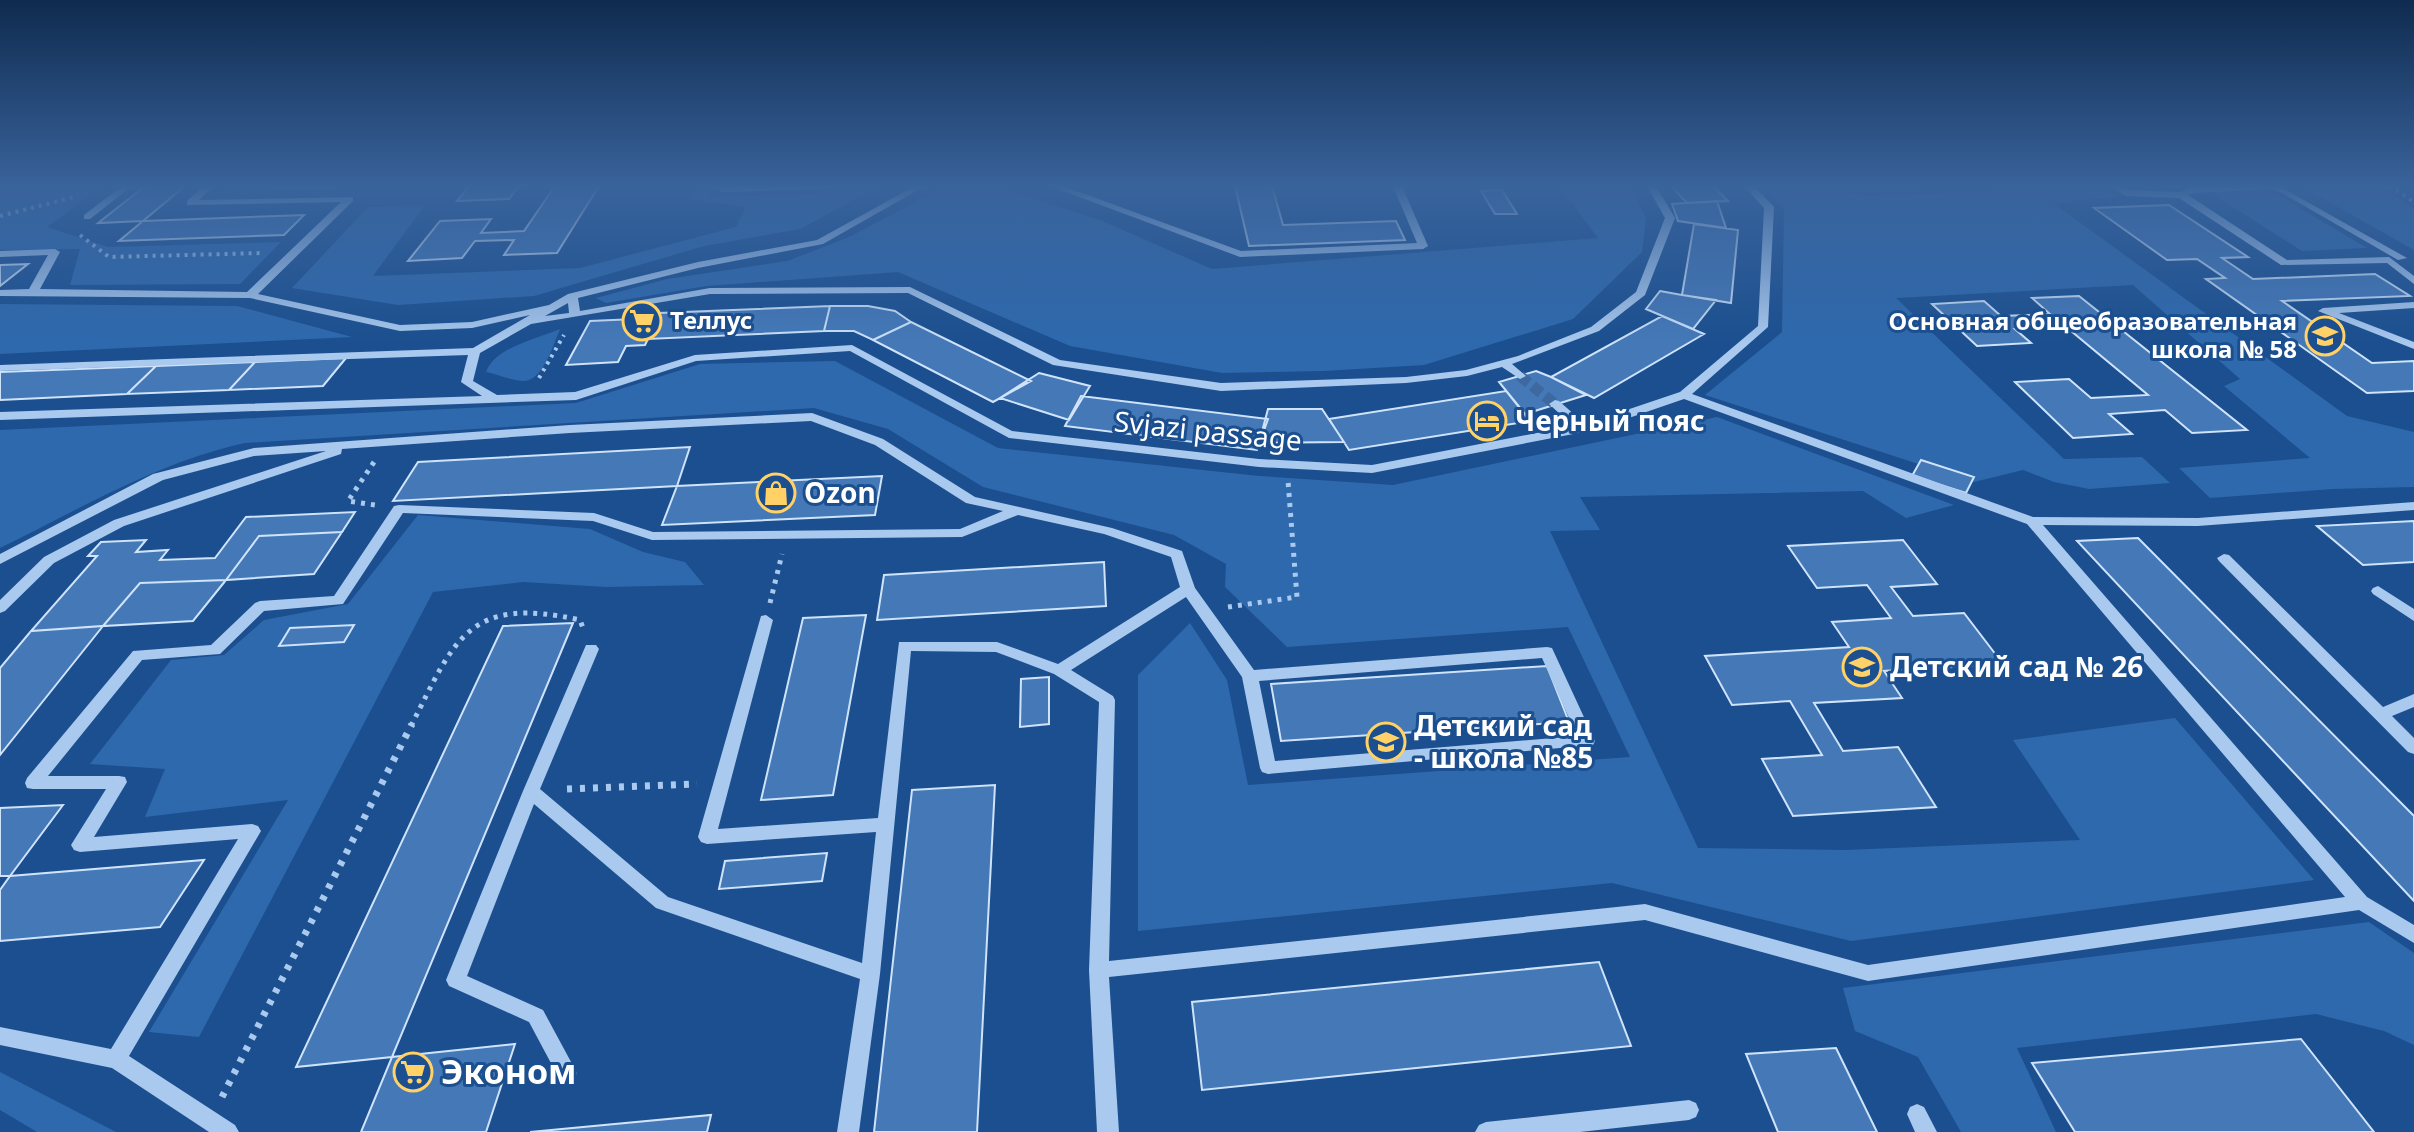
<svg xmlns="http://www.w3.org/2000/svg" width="2414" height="1132" font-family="'Noto Sans',sans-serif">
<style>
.green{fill:#2e69ad}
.building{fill:#4478b7;stroke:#cfe3fa;stroke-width:2}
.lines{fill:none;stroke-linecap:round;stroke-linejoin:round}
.minor-tunnel{stroke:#3d69a0;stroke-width:11;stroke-dasharray:11 5;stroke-linecap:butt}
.path-far2{stroke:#a9c9ee;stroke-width:4;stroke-dasharray:3 5;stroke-linecap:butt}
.path-far1{stroke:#a9c9ee;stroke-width:5;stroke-dasharray:4 6;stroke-linecap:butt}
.path{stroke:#a9c9ee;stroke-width:7;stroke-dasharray:5 8;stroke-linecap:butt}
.minor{fill:#a9c9ee;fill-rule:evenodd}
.labels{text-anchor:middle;stroke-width:6;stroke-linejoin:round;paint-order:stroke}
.far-poi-label{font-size:24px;font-weight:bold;fill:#fff;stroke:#1b4f8f;text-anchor:start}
.poi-label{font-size:28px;font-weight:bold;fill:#fff;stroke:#1b4f8f;text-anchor:start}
.street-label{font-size:28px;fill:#fff;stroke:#1b4f8f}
.near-poi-label{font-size:34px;font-weight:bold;fill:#fff;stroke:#1b4f8f;text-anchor:start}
</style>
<rect width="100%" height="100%" fill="#1b4f8f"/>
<!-- green -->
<path class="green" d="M0,186H103L47,227L108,247L281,242L240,284L70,285L80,249L0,250Z
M229,186H410L219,193Z
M696,186H709L707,192L712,197L813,194L854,186H880L800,229L704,246L534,296L398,305L292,288L368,207L425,205L373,276L580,268L736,227L746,207L692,199Z
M955,186H994L1100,220L1212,269L1598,238L1559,186H1630L1646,218L1642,252L1573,319L1424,365L1324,371L1222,373L1070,346L898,272L706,286L606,303L596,298L667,279L787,261L847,238L931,194Z
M1761,186H1817L1866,196L2104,188L2117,197L2053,203L2347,416L2414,432V487L2333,489L2210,498L2179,468L2310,458L2224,386L2240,379L2133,285L1896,298L2064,459L2142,457L2170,483L2089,489L2054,482L2023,470L1974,482L1705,395L1782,332L1784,209Z
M2301,186H2379L2414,208V250Z
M2269,190L2367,248L2302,251L2209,192Z
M0,304L237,306L352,337L0,354Z
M560,329C554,343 543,381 524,381C512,381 497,374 486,372C495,347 537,339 560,329Z
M835,361L998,448L1259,476L1393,485L1717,417L1954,505L1906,518L1863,491L1580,497L1600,530L1550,531L1698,848L1846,850L2080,840L2013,740L2175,718L2314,880L1851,941L1612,883L1138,931V675L1190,623L1227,680L1248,785L1630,757L1568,627L1287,647L1225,587L1226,564L1174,535L983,487L888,429L814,408L245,443C158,462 80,509 0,548V430L576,403L700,364Z
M418,515L590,529L643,552L685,562L704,585L606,587L523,582L433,592L199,1037L149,1032L288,800L145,817L165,769L90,764L171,660L224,655L264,620L348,604Z
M2369,922L2414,953V1045L2384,1031L2316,1014L2017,1048L2056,1132H1961L1918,1057L1855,1031L1843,988Z
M0,1072L116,1132H37L0,1110Z"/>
<!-- building -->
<path class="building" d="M145,186H185L143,221L98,223Z
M469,186H534H519L509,199L457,201Z
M555,186H599L557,253L504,255L514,240L475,241L462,258L408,261L440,221L491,219L481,233L524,231Z
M1235,186H1272L1283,225L1396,221L1405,240L1249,246Z
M1671,186H1713L1728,201L1687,203Z
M1502,190L1517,214H1495L1481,191Z
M1717,201L1726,228L1678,221L1672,204Z
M2169,205L2248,257L2222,258L2253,279L2375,274L2410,296L2282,301L2372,363L2414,361V391L2367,393L2206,279L2225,278L2197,259L2167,260L2094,208Z
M304,215L284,235L119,241L143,221Z
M1694,224L1738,230L1731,303L1682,295Z
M28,264L0,286V265Z
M1660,291L1682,295L1716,300L1693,329L1646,309Z
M2079,296L2247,430L2192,433L2165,410L2109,414L2132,434L2073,438L2015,382L2069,379L2091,398L2148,395L2065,326L2015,329L2031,343L1977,346L1932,304L1984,301L2001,316L2050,314L2032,298Z
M830,306L824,331L648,339L659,313Z
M830,306H868L895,311L911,322L873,340L854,331H824Z
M1662,316L1704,334L1594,398L1551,377Z
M658,318L645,345L626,346L618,362L566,365L590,321Z
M911,322L1031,381L993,402L873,340Z
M346,358L323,386L229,390L255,362Z
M255,362L229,390L127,394L156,366Z
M156,366L127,394L0,400V372Z
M1536,371L1551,377L1586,395L1525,414L1499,382Z
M1039,373L1090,386L1069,420L1000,398Z
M1506,391L1530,421L1349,450L1329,419Z
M1081,396L1268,419L1257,450L1065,426Z
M1268,409H1322L1344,442L1259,443Z
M690,447L677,486L393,501L418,462Z
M1921,460L1974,477L1966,493L1912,476Z
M882,476L875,515L662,525L677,486Z
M355,512L342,532L259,536L226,580L140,583L103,626L31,631L97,556H88L101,542L146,540L136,552L168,550L160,560L215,558L246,517Z
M2414,521V562L2363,565L2317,526Z
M342,532L314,574L226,580L259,536Z
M2138,538L2414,816V901L2077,541Z
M1903,540L1937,584L1891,587L1913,616L1964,613L2003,664L1884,671L1902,698L1814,703L1843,751L1898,747L1936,807L1793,816L1762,759L1822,755L1790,701L1732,705L1705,656L1849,647L1832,622L1891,618L1867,585L1817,588L1788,546Z
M1104,562L1106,606L877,620L884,575Z
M226,580L193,621L103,626L140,583Z
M866,615L833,795L761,800L803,618Z
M573,623L392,1057L296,1067L503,626Z
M354,625L344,642L279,646L290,628Z
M103,626L0,755V668L31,631Z
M1547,666L1569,722L1281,741L1271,684Z
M1049,677V724L1020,727L1021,679Z
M995,785L977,1132H874L912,790Z
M63,805L10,876H0V808Z
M827,853L822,881L719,889L725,861Z
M204,860L160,927L0,941V890L10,876Z
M1599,962L1631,1046L1202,1090L1192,1002Z
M2301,1039L2374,1132H2075L2032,1063Z
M515,1044L486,1132H361L392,1057Z
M1836,1048L1877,1132H1778L1746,1054Z
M711,1115L707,1132H530Z"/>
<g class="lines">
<!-- minor-tunnel -->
<path class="minor-tunnel" d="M1520,376L1555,404"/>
<!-- path-far2 -->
<path class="path-far2" d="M1845,186H1926
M2389,186L2414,202
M0,216L78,196
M80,235L109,257L263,253
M539,378L564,335"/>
<!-- path-far1 -->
<path class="path-far1" d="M374,462L348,501L375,505
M770,603L782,554
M1228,607L1297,597L1288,481
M411,726C455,639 468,595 580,620L584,631"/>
<!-- path -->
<path class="path" d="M567,789L697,784
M222,1097L412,724"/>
<!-- minor -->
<path class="minor" d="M122,186H132L90,219H84V215Z
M204,186H214L199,200L353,197V201L258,294L400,325L472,322L549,305L568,294L698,262L817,240L915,186H925L823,244L698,268L578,298L580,311L710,288L910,287L1060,360L1221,383L1406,377L1466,370L1518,356L1591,327L1636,292L1665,218L1647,186H1656L1675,218L1645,295L1599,331L1512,364L1526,376L1520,379L1502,367L1467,376L1406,383L1221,391L1053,365L908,293L710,294L531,324L480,353L473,381L497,395L575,392L695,355L852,345L1012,431L1259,459L1372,465L1573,426L1549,404L1555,400L1559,401L1585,424L1680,392L1758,326L1764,208L1744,186H1754L1774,207L1768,327L1692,394L2033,517L2198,518L2414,502V510L2198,526L2043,525L2367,897L2414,925V943L2359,910L1868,981L1645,920L1109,977L1119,1132H1097L1089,970L1099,702L1054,674L996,652L911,651L880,974L859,1132H837L860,979L656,908L534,804L467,976L543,1010L577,1073L574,1080L567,1083L560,1080L529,1022L449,986L446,980L523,791L586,645H596L599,649L540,789L668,897L862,963L876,832L707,844L701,842L698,837L761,616L766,615L773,620L718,829L878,818L899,642H997L1058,664L1180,587L1171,557L1104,534L1018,515L962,537L652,540L593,521L403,513L343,604L264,611L220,654L142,660L48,776H119L125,777L127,782L94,837L252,824L258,826L261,831L129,1056L235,1125L239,1132H209L112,1068L0,1045V1027L111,1049L238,839L80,852L74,850L71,845L106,789H33L27,788L25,783L27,778L133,651L211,645L255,603L260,601L334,596L394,506L399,505L594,513L653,532L960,529L1003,511L966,503L875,445L811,421L570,433L342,449L341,454L124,526L54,563L5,611L0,613V600L44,557L114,520L326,451L254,456L163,480L0,564V554L153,474L254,448L570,425L812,413L883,439L975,497L1112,528L1182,551L1195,588L1254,670L1547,647L1552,648L1595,741L1593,745L1268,774L1262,772L1260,768L1242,677L1186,597L1071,670L1113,696L1115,700L1109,961L1645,904L1868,965L2345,897L2027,524L1684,399L1594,430L1372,473L1259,467L1009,438L850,351L696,361L576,400L0,420V412L482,396L461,382L468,355L0,371V365L473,348L530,315L472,328L400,331L250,298L0,296V290L29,289L48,255L0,257V251L55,249L60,252L40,289L247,292L341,202L187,205V201ZM568,303L569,313L545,316ZM1542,658L1577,736L1275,761L1259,681Z
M721,186H831L826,189L723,192L718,189Z
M1050,186H1063L1241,251L1417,243L1393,186H1402L1428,246L1423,249L1240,257Z
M2110,186H2121L2128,190L2180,192L2192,187L2279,186L2407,258L2398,260L2282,193L2270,189L2194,193L2188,195L2287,260L2389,257L2414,276V284L2387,263L2281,265L2179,198L2126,196Z
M2414,302V308L2339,313L2414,342V349L2318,311L2323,308Z
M2224,554L2229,555L2383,707L2414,694V707L2392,716L2414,738V754L2408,752L2219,561L2217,558Z
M2378,586L2414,609V621L2373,594L2371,591L2373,588Z
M1689,1100L1696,1103L1699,1110L1696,1117L1689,1120L1580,1132H1475L1479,1125L1486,1122Z
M1917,1104L1924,1107L1937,1132H1915L1907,1114L1910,1107Z"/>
</g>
<!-- sky -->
<linearGradient id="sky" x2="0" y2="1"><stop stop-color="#0f2b4f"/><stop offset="0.54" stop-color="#39639b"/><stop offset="1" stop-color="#39639b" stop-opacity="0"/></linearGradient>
<rect width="2414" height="344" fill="url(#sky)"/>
<!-- icons -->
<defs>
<g id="supermarket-ring" transform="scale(2)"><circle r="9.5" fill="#1b4f8f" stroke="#ffd166" stroke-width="1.5"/><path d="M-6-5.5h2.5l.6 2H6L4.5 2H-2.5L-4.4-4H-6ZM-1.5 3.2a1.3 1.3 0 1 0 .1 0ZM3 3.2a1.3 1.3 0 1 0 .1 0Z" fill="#ffd166"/></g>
<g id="school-ring" transform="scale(2)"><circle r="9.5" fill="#1b4f8f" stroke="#ffd166" stroke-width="1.5"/><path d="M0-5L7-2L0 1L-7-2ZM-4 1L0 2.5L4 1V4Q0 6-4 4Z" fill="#ffd166"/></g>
<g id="hotel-ring" transform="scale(2)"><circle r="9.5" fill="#1b4f8f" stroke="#ffd166" stroke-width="1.5"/><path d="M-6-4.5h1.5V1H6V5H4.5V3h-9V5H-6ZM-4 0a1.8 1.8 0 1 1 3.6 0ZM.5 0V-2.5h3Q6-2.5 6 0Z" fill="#ffd166"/></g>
<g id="shop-ring" transform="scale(2)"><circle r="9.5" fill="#1b4f8f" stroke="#ffd166" stroke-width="1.5"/><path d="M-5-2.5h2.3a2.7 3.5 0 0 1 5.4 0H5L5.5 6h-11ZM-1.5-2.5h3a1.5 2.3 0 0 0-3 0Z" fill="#ffd166"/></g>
</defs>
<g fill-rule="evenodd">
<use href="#supermarket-ring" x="642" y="321"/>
<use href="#school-ring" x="2325" y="336"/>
<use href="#hotel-ring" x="1487" y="421"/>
<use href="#shop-ring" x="776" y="493"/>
<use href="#school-ring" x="1862" y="667"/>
<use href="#school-ring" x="1386" y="742"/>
<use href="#supermarket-ring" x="413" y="1072"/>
</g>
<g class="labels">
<!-- far-poi labels -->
<g class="far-poi-label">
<text x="670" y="329">Теллус</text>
<text x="2297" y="330" text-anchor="end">Основная общеобразовательная<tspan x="2297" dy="28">школа № 58</tspan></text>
</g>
<!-- poi labels -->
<g class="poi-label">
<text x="1515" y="431">Черный пояс</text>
<text x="804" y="503">Ozon</text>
<text x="1890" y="677">Детский сад № 26</text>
<text x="1414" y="736">Детский сад<tspan x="1414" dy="32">- школа №85</tspan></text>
</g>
<!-- street labels -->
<g class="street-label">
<text transform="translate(1208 431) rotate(6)" y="10">Svjazi passage</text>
</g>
<!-- near-poi labels -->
<g class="near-poi-label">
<text x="441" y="1084">Эконом</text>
</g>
</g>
</svg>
